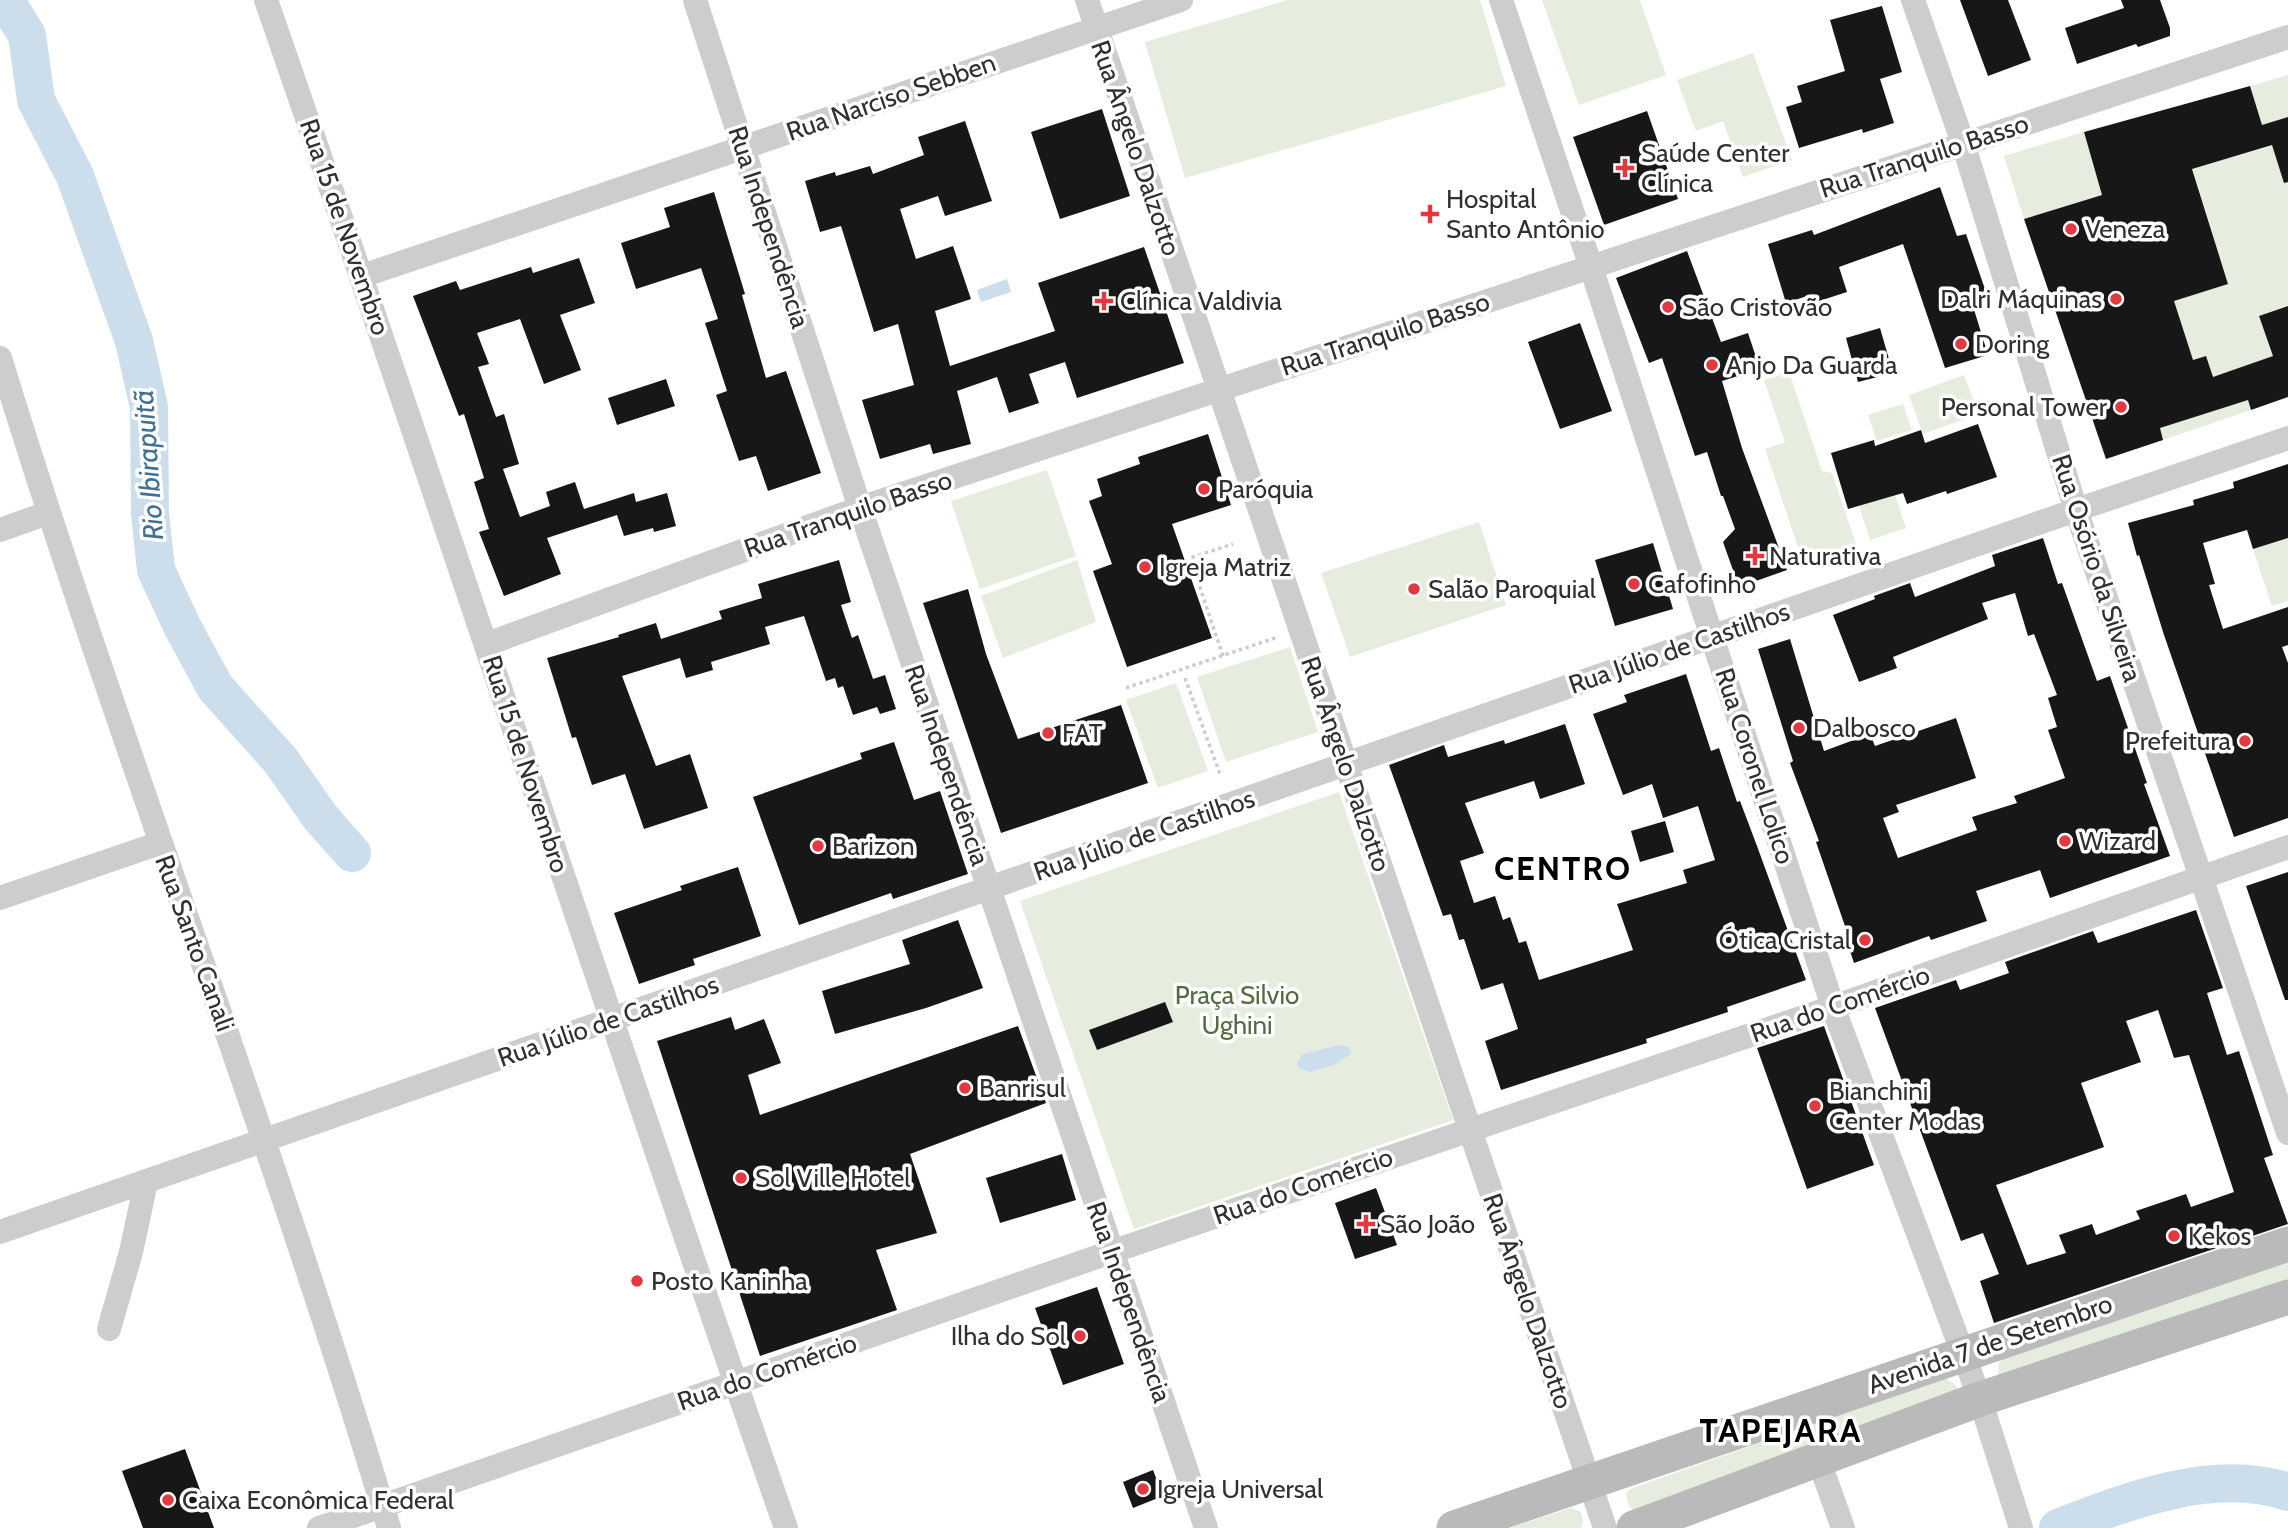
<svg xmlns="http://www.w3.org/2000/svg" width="2288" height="1528" font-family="Cabin,sans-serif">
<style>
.green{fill:#e6eddf}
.water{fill:#ccdeec}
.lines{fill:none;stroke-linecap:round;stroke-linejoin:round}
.river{stroke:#ccdeec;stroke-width:38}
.building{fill:#171717;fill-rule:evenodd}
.path{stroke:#cdcdcd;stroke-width:3.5;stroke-dasharray:3.5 3.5;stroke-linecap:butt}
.street{stroke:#cdcdcd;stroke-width:24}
.secondary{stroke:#bababa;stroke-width:35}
.poi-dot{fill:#e2383f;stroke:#fff;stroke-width:2.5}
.labels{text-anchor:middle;stroke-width:7;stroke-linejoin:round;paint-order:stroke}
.street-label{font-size:26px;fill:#303030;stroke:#fff}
.poi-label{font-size:26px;fill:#303030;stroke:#fff;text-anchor:start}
.park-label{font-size:26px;fill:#526c3e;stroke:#fff}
.water-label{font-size:28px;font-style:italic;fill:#3f6f91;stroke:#fff}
.district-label{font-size:33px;font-weight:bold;letter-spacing:2px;fill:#000;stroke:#fff}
</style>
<rect width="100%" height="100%" fill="#fff"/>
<!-- green -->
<path class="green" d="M1288,0H1480L1506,86L1185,178L1145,42Z
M1542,0H1640L1666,75L1579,105Z
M1753,53L1792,160L1743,177L1723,121L1696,131L1677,80Z
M2288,75V117L2266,124L2280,170L2288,168V310L2286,306L2259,316L2273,356L2237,369L2251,410L2163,440L2160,428L2206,356L2193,360L2131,314L2228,284L2174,108L2207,164L2268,147L2250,86Z
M2084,132L2102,195L2024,219L2004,156Z
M1789,372L1822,471L1832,473L1858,550L1805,568L1765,449L1785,442L1764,380Z
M1964,375L1979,414L1923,434L1909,395Z
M1903,404L1912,430L1877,441L1868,415Z
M1047,470L1076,556L980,589L951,501Z
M1895,495L1906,528L1870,540L1859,506Z
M1479,522L1506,605L1350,657L1321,573Z
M2288,538V601L2272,606L2253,549Z
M1077,560L1096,622L1003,658L981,596Z
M1290,647L1318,732L1226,762L1197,677Z
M1176,683L1208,771L1158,788L1126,700Z
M1339,792L1453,1120L1134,1229L1020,901Z
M2288,1253V1282L2003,1380L1998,1373L1999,1362L2008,1354Z
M1940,1379H1947L1957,1386V1393L1635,1511L1629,1507L1626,1494L1630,1489Z
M1571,1508L1581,1512L1583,1521L1581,1528H1510Z"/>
<!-- water -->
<path class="water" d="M1007,279L1011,292L981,302L977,290Z
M1339,1045L1349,1047L1351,1054L1334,1065L1309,1072L1298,1067L1297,1063L1303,1054Z"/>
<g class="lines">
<!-- river -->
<path class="river" d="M5,0L27,35L36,100L75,176L134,341L149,407L150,514L156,570L182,626L215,687L281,761L321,818L352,853
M2058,1528C2128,1501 2214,1467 2288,1492"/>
</g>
<!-- building -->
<path class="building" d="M1960,0H2008L2031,60L1988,76Z
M2121,0H2160L2170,28V36L2138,47L2136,44L2077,64L2065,28L2124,8Z
M1882,6L1902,72L1880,79L1894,123L1863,133L1862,129L1799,148L1786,107L1802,102L1797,86L1845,71L1830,20Z
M2250,86L2262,125L2288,117V182L2284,183L2272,145L2192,169L2228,284L2174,301L2193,360L2206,356L2213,377L2273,356L2259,316L2288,306V397L2251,410L2248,400L2160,428L2163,440L2106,459L2024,219L2102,195L2084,132Z
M1102,109L1130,196L1060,219L1031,132Z
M1647,111L1678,199L1604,225L1573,137Z
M965,121L992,201L945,216L938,196L900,209L916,259L953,246L971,299L935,311L950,366L1055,331L1038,283L1144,247L1184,363L1077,398L1065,362L1029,374L1039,403L1009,413L997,377L957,391L971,444L933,454L930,444L880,459L862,400L914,385L898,324L874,332L841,226L820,232L805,181L835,172L836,176L870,166L873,174L924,155L918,137Z
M1940,187L1957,236L1966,234L1988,298L1972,303L1988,355L1945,368L1903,244L1839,267L1847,292L1816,302L1813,294L1786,303L1768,244L1812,230L1814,235Z
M714,192L745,294L742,295L766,378L786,371L821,473L768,491L756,456L739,461L716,395L727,391L705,323L718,319L701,268L636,289L621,243L670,227L664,208Z
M1687,251L1721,342L1748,333L1760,369L1722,381L1742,448L1787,570L1739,587L1723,542L1735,529L1723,496H1721L1707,452L1695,456L1662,358L1649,363L1616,278Z
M579,258L595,303L560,315L581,370L544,384L520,319L477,333L489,364L478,367L496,417L504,414L519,464L503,469L520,517L550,506L546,492L575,482L584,509L634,493L636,502L667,493L676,526L654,532L653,528L624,536L617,515L547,538L561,574L504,596L479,532L489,529L474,482L484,478L464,414L459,416L413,296L456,281L460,290L531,267L533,273Z
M1580,323L1612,411L1560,429L1528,342Z
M1880,328L1893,373L1858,382L1846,338Z
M666,379L675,406L617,425L608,398Z
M1978,424L1997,477L1947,494L1946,491L1907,504L1903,493L1848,509L1831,453L1874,440L1875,446L1921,430L1925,443Z
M1208,434L1231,505L1172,524L1212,638L1127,667L1093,571L1112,564L1089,501L1102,496L1097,479L1140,464L1138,457Z
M2288,464V538L2253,549L2247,530L2203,543L2215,584L2209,585L2223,629L2288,607V645L2282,647L2288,663V818L2234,837L2164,635L2139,555L2137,556L2128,523L2194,505L2193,500L2234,488L2233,482Z
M2043,538L2058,584L2062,583L2097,681L2110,676L2147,783L2144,784L2170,856L2050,898L2040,870L1976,891L1987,921L1931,940L1929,936L1854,963L1843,930L1846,929L1816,842L1819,841L1790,763L1793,761L1758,649L1790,639L1824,751L1870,734L1875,746L1956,718L1976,778L1896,805L1899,812L1883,818L1898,858L1977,830L1972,817L2017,803L2014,796L2065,778L2048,730L2057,727L2048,698L2057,695L2034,634L2028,636L2015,593L1982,603L1988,619L1893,657L1897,668L1859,682L1833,615L1875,599L1874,596L1910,583L1915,597L1995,566L1992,555Z
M1653,543L1673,609L1615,626L1595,560Z
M839,560L851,602L841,605L852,638L858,635L873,679L885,675L896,709L880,714L877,707L853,715L843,686L838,688L835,678L826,681L804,616L765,627L770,644L711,662L713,670L686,678L680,658L622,676L656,766L690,754L708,808L644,829L625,774L592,785L576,737L572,738L547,658L619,637L618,635L656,623L661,639L722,619L719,611L762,598L758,584Z
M968,589L986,654L1018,739L1121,705L1148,783L1001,833L923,603Z
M1686,674L1711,751L1719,748L1737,802L1740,801L1757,846L1806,980L1727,1007L1728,1012L1646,1039L1647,1043L1501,1090L1485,1041L1518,1029L1503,983L1481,990L1464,939L1459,940L1451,914L1443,916L1389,765L1444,745L1448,757L1504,740L1505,744L1565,724L1585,784L1540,799L1534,781L1465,803L1484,853L1460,861L1474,903L1495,896L1503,920L1510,917L1519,943L1526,941L1539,980L1633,950L1617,904L1687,883L1683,870L1715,860L1698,806L1663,818L1652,784L1623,795L1593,714L1627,702L1624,695Z
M894,742L914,800L940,791L968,874L893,899L891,893L799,925L753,797L862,759L860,753Z
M1665,821L1674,852L1640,862L1631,831Z
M738,867L761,936L693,959L695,965L639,984L614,913L682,890L680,886Z
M2288,872V1000H2285L2246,886Z
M2196,910L2223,988L2207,993L2227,1055L2239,1051L2273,1155L2264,1158L2288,1224L1994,1323L1980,1281L1999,1274L1983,1233L1961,1241L1875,1008L1956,980L1960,990L2009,973L2005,962L2093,931L2098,943ZM2158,1010L2174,1058L2189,1055L2234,1192L2191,1207L2186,1194L2136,1211L2140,1219L2096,1235L2092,1224L2059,1235L2066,1253L2027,1265L1996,1185L2104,1147L2081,1083L2141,1062L2126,1021Z
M958,920L983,988L926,1008L835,1034L822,991L910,964L902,940Z
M1165,1002L1173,1022L1097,1050L1089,1030Z
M731,1017L735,1030L764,1019L781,1063L748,1075L760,1115L1018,1026L1046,1103L910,1154L937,1233L876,1250L897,1310L760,1356L657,1041Z
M1824,1026L1874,1165L1807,1189L1757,1048Z
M1062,1154L1076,1200L1000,1223L986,1178Z
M1376,1188L1397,1245L1355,1259L1335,1203Z
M1097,1287L1124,1364L1063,1385L1035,1308Z
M185,1449L214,1528H143L122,1471Z
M1153,1470L1163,1496L1133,1508L1123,1482Z"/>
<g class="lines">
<!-- path -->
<path class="path" d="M1223,656L1190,558L1233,544
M1185,678L1220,774
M1126,688L1278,637"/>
<!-- street -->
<path class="street" d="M266,0C443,508 608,1020 786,1528
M695,0L860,508L1206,1528
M1087,0L1605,1528
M1501,0L1591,267L1833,1007L1980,1399L2021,1528
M1913,0L1963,143L2076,510L2288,1133
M362,276L1181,0
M0,358C121,751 271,1134 389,1528
M0,530L48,513
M487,644L860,508L2288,37
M0,898L160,843
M0,1232L2076,510L2288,438
M109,1329L131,1252L146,1182
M1818,1458L1843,1528
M319,1528L1111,1252L1833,1007L2288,847"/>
<!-- secondary -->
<path class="secondary" d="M1454,1528L2288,1244
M1634,1528L1980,1399L2288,1297"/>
</g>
<!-- markers -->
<g class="poi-dot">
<path d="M1621.5 157.5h7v7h7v7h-7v7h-7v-7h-7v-7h7z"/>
<path d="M1426.5 203.5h7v7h7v7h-7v7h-7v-7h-7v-7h7z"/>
<circle cx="2071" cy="229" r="7"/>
<circle cx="2116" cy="299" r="7"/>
<path d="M1100.5 290.5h7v7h7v7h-7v7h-7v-7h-7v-7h7z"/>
<circle cx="1668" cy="307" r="7"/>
<circle cx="1961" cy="344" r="7"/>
<circle cx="1712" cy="365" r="7"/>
<circle cx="2121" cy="407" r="7"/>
<circle cx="1204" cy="489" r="7"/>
<path d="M1751.5 545.5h7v7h7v7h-7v7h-7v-7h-7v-7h7z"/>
<circle cx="1145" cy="567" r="7"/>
<circle cx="1634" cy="584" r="7"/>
<circle cx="1414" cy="589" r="7"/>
<circle cx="1799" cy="728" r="7"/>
<circle cx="1048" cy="733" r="7"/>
<circle cx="2245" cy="741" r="7"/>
<circle cx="2065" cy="841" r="7"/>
<circle cx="818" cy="846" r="7"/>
<circle cx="1865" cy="940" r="7"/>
<circle cx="965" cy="1088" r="7"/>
<circle cx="1815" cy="1106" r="7"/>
<circle cx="741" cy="1178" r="7"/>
<path d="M1362.5 1213.5h7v7h7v7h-7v7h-7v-7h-7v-7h7z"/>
<circle cx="2174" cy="1236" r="7"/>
<circle cx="637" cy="1281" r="7"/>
<circle cx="1080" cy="1336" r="7"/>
<circle cx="1143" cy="1489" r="7"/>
<circle cx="168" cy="1500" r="7"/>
</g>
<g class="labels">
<!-- street labels -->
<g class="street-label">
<text transform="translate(891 97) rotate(-19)" y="9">Rua Narciso Sebben</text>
<text transform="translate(1136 148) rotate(71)" y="9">Rua Ângelo Dalzotto</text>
<text transform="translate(1924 156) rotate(-18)" y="9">Rua Tranquilo Basso</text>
<text transform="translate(345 227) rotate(71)" y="9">Rua 15 de Novembro</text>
<text transform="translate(769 227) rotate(72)" y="9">Rua Independência</text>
<text transform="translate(1385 334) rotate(-18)" y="9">Rua Tranquilo Basso</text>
<text transform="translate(848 514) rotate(-19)" y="9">Rua Tranquilo Basso</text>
<text transform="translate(2097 568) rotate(72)" y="9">Rua Osório da Silveira</text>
<text transform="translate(1679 648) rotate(-19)" y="9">Rua Júlio de Castilhos</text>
<text transform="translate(526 764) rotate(72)" y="9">Rua 15 de Novembro</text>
<text transform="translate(1346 764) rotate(71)" y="9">Rua Ângelo Dalzotto</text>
<text transform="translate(947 765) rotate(71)" y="9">Rua Independência</text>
<text transform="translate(1755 766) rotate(72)" y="9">Rua Coronel Lolico</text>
<text transform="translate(1144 835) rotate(-19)" y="9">Rua Júlio de Castilhos</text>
<text transform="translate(195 943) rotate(70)" y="9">Rua Santo Canali</text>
<text transform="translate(1840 1004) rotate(-19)" y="9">Rua do Comércio</text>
<text transform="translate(608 1021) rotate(-19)" y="9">Rua Júlio de Castilhos</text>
<text transform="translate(1303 1186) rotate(-19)" y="9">Rua do Comércio</text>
<text transform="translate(1528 1301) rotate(71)" y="9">Rua Ângelo Dalzotto</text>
<text transform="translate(1129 1302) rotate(71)" y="9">Rua Independência</text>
<text transform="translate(1990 1344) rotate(-19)" y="9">Avenida 7 de Setembro</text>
<text transform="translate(767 1372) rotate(-19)" y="9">Rua do Comércio</text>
</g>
<!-- poi labels -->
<g class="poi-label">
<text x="1641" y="162">Saúde Center<tspan x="1641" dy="30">Clínica</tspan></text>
<text x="1446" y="208">Hospital<tspan x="1446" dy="30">Santo Antônio</tspan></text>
<text x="2085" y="238">Veneza</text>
<text x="2102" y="308" text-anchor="end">Dalri Máquinas</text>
<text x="1120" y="310">Clínica Valdivia</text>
<text x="1682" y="316">São Cristovão</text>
<text x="1975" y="353">Doring</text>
<text x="1726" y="374">Anjo Da Guarda</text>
<text x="2107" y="416" text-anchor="end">Personal Tower</text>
<text x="1218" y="498">Paróquia</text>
<text x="1769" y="565">Naturativa</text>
<text x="1159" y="576">Igreja Matriz</text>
<text x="1648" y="593">Cafofinho</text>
<text x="1428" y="598">Salão Paroquial</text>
<text x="1813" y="737">Dalbosco</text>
<text x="1062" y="742">FAT</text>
<text x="2231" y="750" text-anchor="end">Prefeitura</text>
<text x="2079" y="850">Wizard</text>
<text x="832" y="855">Barizon</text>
<text x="1851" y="949" text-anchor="end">Ótica Cristal</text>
<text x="979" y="1097">Banrisul</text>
<text x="1829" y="1100">Bianchini<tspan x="1829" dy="30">Center Modas</tspan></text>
<text x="755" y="1187">Sol Ville Hotel</text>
<text x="1380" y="1233">São João</text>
<text x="2188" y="1245">Kekos</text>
<text x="651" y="1290">Posto Kaninha</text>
<text x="1066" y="1345" text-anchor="end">Ilha do Sol</text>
<text x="1157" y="1498">Igreja Universal</text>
<text x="182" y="1509">Caixa Econômica Federal</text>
</g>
<!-- park labels -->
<g class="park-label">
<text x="1237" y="1004">Praça Silvio<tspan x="1237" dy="30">Ughini</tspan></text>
</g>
<!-- water labels -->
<g class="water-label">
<text transform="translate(148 465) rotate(-94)" y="10">Rio Ibirapuitã</text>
</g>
<!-- district labels -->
<g class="district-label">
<text x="1563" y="880">CENTRO</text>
<text x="1781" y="1442">TAPEJARA</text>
</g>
</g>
</svg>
